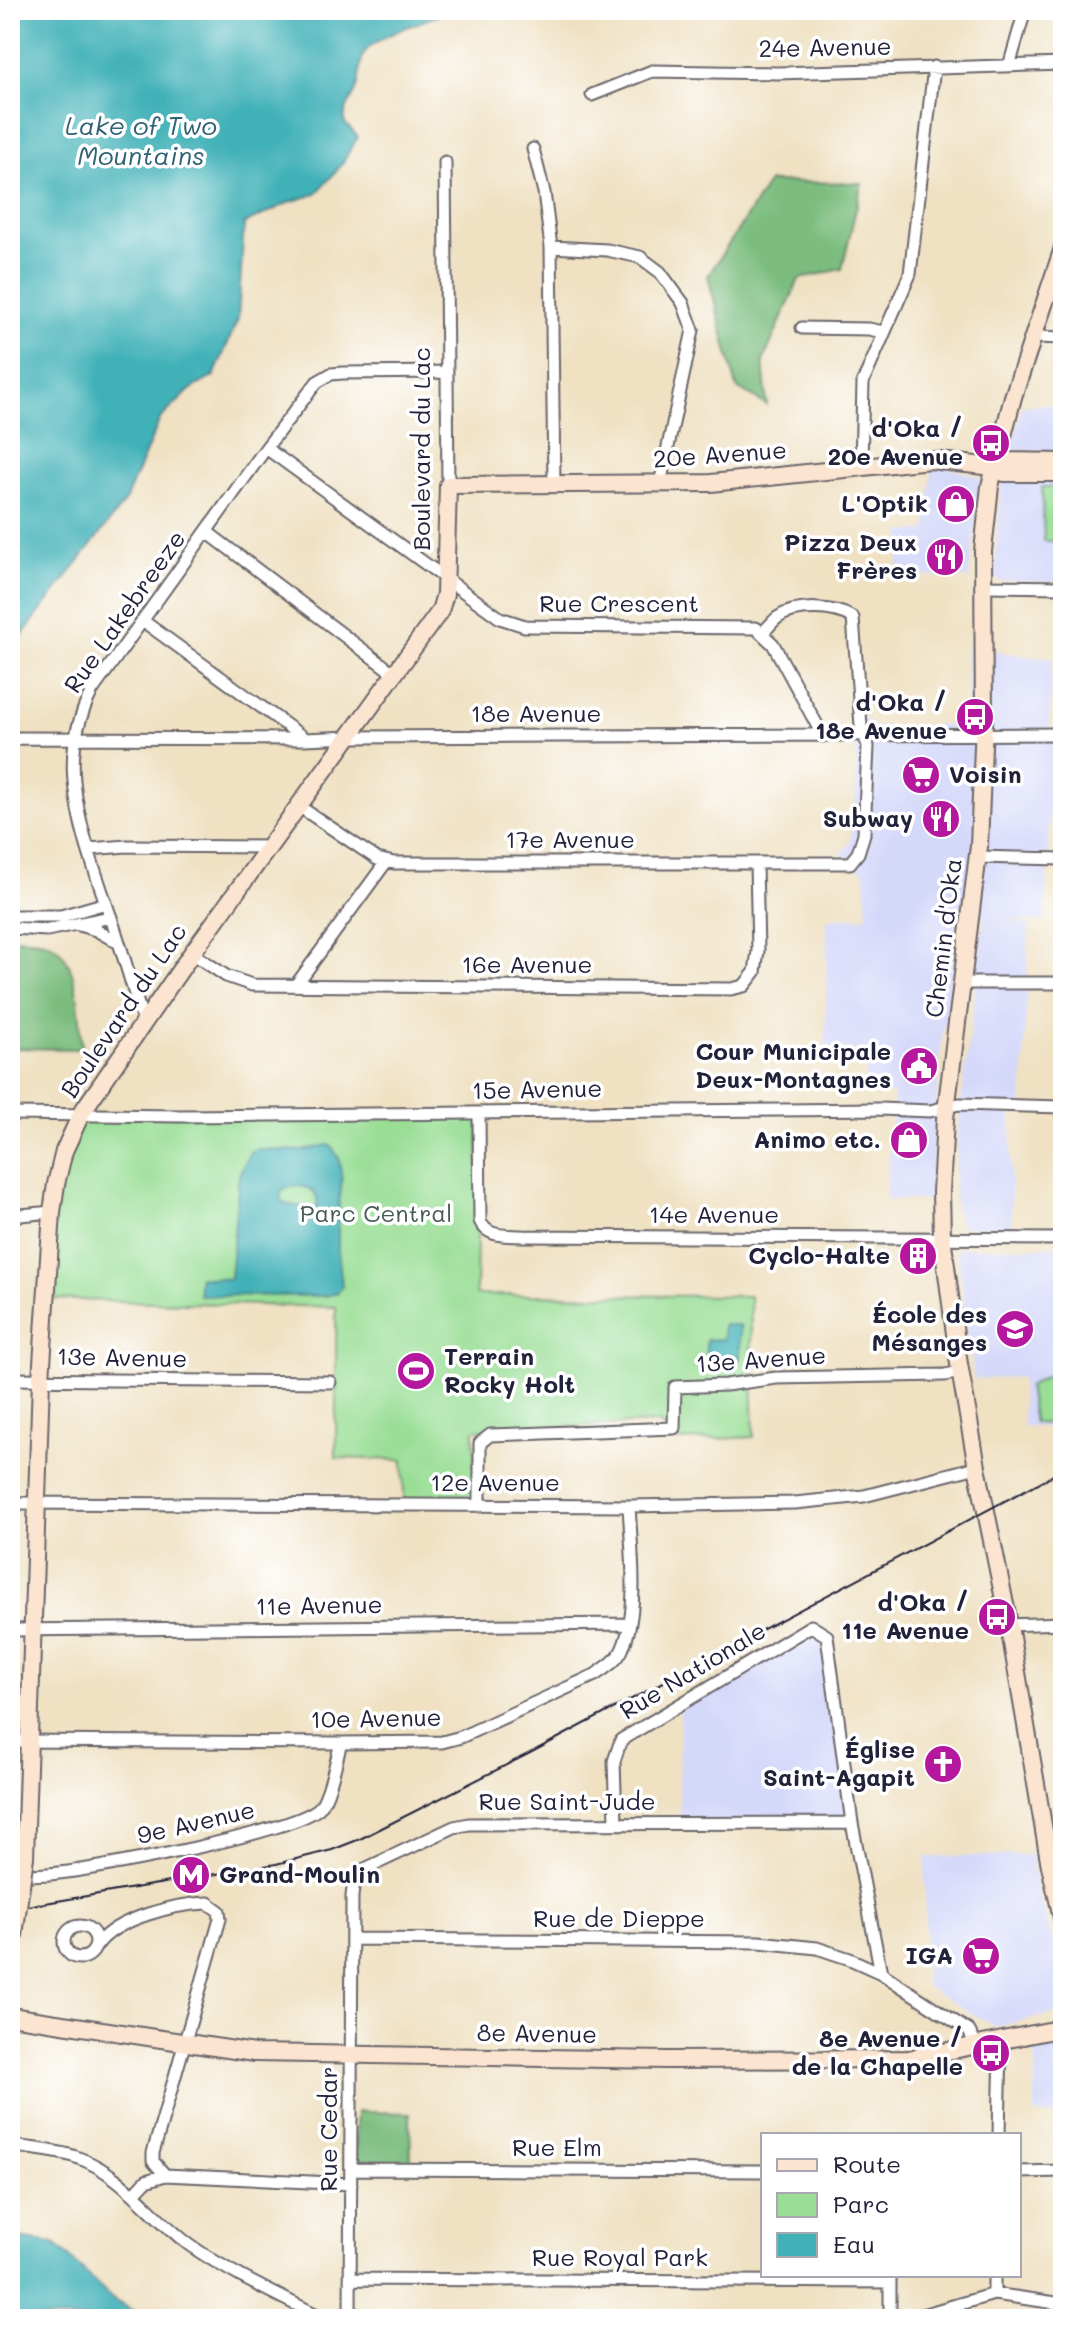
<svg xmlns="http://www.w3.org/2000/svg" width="1073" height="2329" font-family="Mali,sans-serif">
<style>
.built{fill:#d4d8f9}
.green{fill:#9ade96;stroke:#5e8068;stroke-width:2}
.forest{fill:#7bbd7f;stroke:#4e705d;stroke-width:2}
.water{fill:#41b1b7;stroke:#326a79;stroke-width:2;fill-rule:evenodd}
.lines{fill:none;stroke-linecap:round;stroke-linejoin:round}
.street-casing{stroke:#6a656a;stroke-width:15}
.secondary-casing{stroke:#6a656a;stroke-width:20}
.street{stroke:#fff;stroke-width:11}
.secondary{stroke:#fce5d0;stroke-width:16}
.tram{stroke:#22223b;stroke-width:2}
.secondary-bridge-casing{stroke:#6a656a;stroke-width:20;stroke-linecap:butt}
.secondary-bridge{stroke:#fce5d0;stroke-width:16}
.labels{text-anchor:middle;stroke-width:7;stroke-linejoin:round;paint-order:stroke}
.street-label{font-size:24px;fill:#22223b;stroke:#fff}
.poi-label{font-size:24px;font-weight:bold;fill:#22223b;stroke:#fff;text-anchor:end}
.park-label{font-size:24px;fill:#465a56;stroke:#fff}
.water-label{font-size:26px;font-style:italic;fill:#306273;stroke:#fff}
</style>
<rect width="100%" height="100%" fill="#fff"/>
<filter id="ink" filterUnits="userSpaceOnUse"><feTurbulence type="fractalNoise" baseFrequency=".0125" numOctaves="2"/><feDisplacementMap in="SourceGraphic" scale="16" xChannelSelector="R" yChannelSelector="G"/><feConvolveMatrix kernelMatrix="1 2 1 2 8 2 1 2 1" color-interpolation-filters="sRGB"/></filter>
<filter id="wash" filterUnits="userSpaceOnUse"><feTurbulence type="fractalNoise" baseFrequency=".006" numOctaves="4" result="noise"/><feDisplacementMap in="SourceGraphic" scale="32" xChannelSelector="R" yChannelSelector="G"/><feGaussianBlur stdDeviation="1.8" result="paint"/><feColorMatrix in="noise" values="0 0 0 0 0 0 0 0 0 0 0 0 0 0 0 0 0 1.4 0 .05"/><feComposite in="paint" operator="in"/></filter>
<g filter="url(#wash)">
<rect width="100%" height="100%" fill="#efe1c2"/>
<!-- built -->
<path class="built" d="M1063,404V450H1011L1022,406Z
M946,467L981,478L969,579L897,574L902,531H926L932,469Z
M1007,480H1061L1063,582L1000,581L994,577L1001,486Z
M967,646L1031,657L1052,658L1049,728L1063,729V803L1050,810L1045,921L999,920L1029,924L1022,1113H1011V1227H962L956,1212L954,1192L959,1120L984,919H958L953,972L941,1044L929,1200H885L894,1094L865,1092L867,1051L825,1049L827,918L867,917L865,874L841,853L849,844L855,815L857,747L848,743V728L853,727L852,719H868L870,727L961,724L968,718Z
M1063,1247V1428L1023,1426L1021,1377L974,1379L957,1248Z
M811,1626L827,1636L852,1823H679L680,1704Z
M1032,1855L1035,1885L1063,1972V2012L995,2027L925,1986V1857Z
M1063,2041V2117L1035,2114V2047Z"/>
<!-- green -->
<path class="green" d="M1042,487H1061L1063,541H1044Z
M479,1113L476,1295L750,1296L754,1437L678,1441L659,1423L474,1430V1500H404L403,1460L336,1458V1307L45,1299L56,1184L77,1116Z
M1063,1368V1424L1034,1423L1028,1386Z"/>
<!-- forest -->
<path class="forest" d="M769,182L862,183L842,269L799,279L763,361L767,405L737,388L708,276Z
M10,938C21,939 37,938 47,942C81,955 79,1018 82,1049L10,1048Z
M357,2112L410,2113L411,2167L354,2166Z"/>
<!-- water -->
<path class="water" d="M10,10H455C434,17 377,35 365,52C358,63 361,77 357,88C352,100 344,109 344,122L358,137L340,167L316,194L290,202L244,224L238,319L214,376L190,390L160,419L125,501L10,651Z
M327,1145L331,1146L339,1158L342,1181L338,1212V1251L342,1285L338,1292L326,1296L199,1295V1277L230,1279L239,1175L251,1151L256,1149L303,1151ZM294,1186C309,1186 319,1190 317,1207L314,1209L285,1204L281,1200V1190Z
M723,1325H740V1359H723V1368H706V1340L723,1339Z
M10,2237L54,2243L115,2301L148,2319H10Z"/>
</g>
<g filter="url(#ink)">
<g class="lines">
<!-- street casing -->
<g class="street-casing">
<path id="street" d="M1010,63L1025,10
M592,95L652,71L778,73L1063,64
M533,149L544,192L551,247L554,484
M445,162L448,485
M551,247L607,250L640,257L660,272L683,303L693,330L660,484
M802,328L869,329L883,332
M1033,337L1063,338
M266,448L500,618L525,626L756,628L773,644L823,736
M861,467L863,382L910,274L934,67
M207,532L396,675
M984,586L1063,587
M143,621L304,738
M10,742L19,738L305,739L350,737L1063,734
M300,807L377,859L394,863H850L858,853L864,834L868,746L861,726L853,618C834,606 796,605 777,618C772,622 768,628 763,632
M89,849L127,846L269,847
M976,857L1063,859
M10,916H61L106,903
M79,925L96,930L119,943
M10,928L47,930L111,917
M192,953L226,976L252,985L731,989L744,986L755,972L758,951L756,863
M963,983H1063
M296,985L386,862
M144,1024C133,989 123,953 111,918C96,874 78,827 74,781C71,750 78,718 92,691L266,448L317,382L331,374L343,373L446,372
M479,1113L480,1221C487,1238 507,1235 523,1236L1063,1239
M10,1114L181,1116L880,1109L930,1111L959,1104L1063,1107
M10,1216L52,1212
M10,1379L330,1382
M10,1503L629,1506L795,1503L864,1496L977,1467
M480,1506V1443L490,1435L674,1428L675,1387L726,1385L776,1378L945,1375L961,1372
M1007,1625L1063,1623
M10,1630L629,1624
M10,1741L341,1743L442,1742L461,1737L595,1675C605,1668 617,1661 622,1650C640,1611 631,1548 629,1506
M616,1823L614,1761L621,1740L811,1626L827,1636L852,1823L881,1973
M1048,1849L1063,1850
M10,1875C26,1875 43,1875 59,1873C98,1869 300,1831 320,1807C330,1794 336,1760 341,1743
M64 1942a16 16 0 1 1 32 0a16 16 0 1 1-32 0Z
M353,1939L759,1942L817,1948L850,1959L881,1973L969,2031L977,2047
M97,1945C116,1918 176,1904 208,1903L219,1911L220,1919L153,2153V2161L165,2175
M999,2135L1001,2042
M10,2145C31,2149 56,2150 76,2157C123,2173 152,2218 191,2246C233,2275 280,2296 325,2319
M351,2169L763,2171
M1019,2172L1063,2171
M134,2194L146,2181L165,2175L351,2184
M890,2276V2319
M350,2279L890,2282
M994,2294V2275
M350,2319L352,1896L354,1882L365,1869L454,1827L469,1824L852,1823
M908,2319L994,2294L1063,2304"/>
</g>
<!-- secondary casing -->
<g class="secondary-casing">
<path id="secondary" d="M1063,248L1013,397L990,486L983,551L984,722L979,846L945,1119L941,1192L942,1236L959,1364L977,1467L1007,1614L1050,1866L1063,1922
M994,467L1006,461L1063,462
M25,1857L41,1379L52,1212L56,1184L64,1151L82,1112L192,953L440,611L445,594L448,485L711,483L930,460L994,467L1004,473H1063
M10,2016L254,2053L667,2060L908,2059L1063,2028"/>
</g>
<!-- street -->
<use href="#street" class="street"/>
<!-- secondary -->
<use href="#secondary" class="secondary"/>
<!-- tram -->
<path class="tram" d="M10,1909L276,1864L332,1850L360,1839L530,1753L1063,1470"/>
<!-- secondary-bridge casing -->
<g class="secondary-bridge-casing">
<path id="secondary-bridge" d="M12,1949L25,1857"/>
</g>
<!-- secondary-bridge -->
<use href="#secondary-bridge" class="secondary-bridge"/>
</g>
</g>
<!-- icons -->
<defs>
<g id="bus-disc" transform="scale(2)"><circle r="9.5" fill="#b5179e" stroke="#fff"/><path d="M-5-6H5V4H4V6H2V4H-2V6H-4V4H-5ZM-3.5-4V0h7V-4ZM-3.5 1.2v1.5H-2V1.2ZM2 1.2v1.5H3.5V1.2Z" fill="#fff"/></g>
<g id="shop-disc" transform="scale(2)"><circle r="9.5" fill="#b5179e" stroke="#fff"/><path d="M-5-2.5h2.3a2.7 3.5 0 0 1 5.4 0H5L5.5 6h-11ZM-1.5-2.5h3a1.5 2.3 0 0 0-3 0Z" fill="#fff"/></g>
<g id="restaurant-disc" transform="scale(2)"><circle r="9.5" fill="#b5179e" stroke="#fff"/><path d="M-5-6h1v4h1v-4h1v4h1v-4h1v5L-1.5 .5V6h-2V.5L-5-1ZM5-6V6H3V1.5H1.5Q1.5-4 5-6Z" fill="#fff"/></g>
<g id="supermarket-disc" transform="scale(2)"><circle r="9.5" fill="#b5179e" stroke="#fff"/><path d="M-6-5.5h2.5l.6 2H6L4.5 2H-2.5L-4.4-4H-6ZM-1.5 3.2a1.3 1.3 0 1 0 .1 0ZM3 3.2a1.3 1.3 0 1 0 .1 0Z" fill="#fff"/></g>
<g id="civic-disc" transform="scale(2)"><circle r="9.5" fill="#b5179e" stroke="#fff"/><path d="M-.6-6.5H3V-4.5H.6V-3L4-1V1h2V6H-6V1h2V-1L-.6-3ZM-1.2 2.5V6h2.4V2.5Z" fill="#fff"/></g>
<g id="building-disc" transform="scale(2)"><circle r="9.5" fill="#b5179e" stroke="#fff"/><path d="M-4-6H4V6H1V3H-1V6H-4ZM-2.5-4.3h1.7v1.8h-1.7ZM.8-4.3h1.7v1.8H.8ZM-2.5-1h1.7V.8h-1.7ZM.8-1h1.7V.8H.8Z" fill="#fff"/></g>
<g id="school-disc" transform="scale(2)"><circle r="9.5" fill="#b5179e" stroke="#fff"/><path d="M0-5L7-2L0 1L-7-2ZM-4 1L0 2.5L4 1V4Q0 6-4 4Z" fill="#fff"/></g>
<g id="stadium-disc" transform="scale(2)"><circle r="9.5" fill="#b5179e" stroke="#fff"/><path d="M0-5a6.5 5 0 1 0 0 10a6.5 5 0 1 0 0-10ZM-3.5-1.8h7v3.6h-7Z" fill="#fff"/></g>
<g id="church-disc" transform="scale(2)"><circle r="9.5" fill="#b5179e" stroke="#fff"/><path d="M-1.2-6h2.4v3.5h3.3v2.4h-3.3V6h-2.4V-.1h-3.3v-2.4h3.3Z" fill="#fff"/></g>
<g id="metro-disc" transform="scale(2)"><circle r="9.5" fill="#b5179e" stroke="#fff"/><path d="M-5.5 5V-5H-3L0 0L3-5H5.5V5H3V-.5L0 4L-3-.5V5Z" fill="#fff"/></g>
</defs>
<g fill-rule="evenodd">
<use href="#bus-disc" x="991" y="443"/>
<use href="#shop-disc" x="956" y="504"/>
<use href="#restaurant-disc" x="945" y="557"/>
<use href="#bus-disc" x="975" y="717"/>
<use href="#supermarket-disc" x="921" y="775"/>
<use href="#restaurant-disc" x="941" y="819"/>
<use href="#civic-disc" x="919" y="1066"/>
<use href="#shop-disc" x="909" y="1140"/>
<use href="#building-disc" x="918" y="1256"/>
<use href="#school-disc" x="1015" y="1329"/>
<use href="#stadium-disc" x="416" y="1371"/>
<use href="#bus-disc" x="997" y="1617"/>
<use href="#church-disc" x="943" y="1764"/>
<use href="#metro-disc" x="191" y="1875"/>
<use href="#supermarket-disc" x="981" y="1956"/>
<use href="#bus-disc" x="991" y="2053"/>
</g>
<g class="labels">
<!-- street labels -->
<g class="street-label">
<text transform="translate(825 48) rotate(-1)" y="8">24e Avenue</text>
<text transform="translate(422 449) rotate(-90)" y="8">Boulevard du Lac</text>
<text transform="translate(720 455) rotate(-4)" y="8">20e Avenue</text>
<text x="619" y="612">Rue Crescent</text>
<text transform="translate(125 612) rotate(-55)" y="8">Rue Lakebreeze</text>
<text x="536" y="722">18e Avenue</text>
<text x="570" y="848">17e Avenue</text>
<text transform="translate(944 938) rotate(-83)" y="8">Chemin d'Oka</text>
<text x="527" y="973">16e Avenue</text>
<text transform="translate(124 1011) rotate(-56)" y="8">Boulevard du Lac</text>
<text transform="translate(537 1090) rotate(-1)" y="8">15e Avenue</text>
<text x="714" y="1223">14e Avenue</text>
<text transform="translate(122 1358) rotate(1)" y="8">13e Avenue</text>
<text transform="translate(761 1360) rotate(-4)" y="8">13e Avenue</text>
<text x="495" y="1491">12e Avenue</text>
<text transform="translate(319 1606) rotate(-1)" y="8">11e Avenue</text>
<text transform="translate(693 1671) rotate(-31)" y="8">Rue Nationale</text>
<text transform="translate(376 1719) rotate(-1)" y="8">10e Avenue</text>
<text x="567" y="1810">Rue Saint-Jude</text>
<text transform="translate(196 1823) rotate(-13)" y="8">9e Avenue</text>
<text x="619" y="1927">Rue de Dieppe</text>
<text transform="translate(537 2034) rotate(1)" y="8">8e Avenue</text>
<text transform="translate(329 2129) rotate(-90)" y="8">Rue Cedar</text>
<text x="557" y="2156">Rue Elm</text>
<text x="620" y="2266">Rue Royal Park</text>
</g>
<!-- poi labels -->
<g class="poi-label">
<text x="963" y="437">d'Oka /<tspan x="963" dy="28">20e Avenue</tspan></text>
<text x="928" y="512">L'Optik</text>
<text x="917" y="551">Pizza Deux<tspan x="917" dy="28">Frères</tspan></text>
<text x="947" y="711">d'Oka /<tspan x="947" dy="28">18e Avenue</tspan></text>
<text x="949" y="783" text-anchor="start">Voisin</text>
<text x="913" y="827">Subway</text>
<text x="891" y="1060">Cour Municipale<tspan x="891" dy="28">Deux-Montagnes</tspan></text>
<text x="881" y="1148">Animo etc.</text>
<text x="890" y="1264">Cyclo-Halte</text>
<text x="987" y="1323">École des<tspan x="987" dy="28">Mésanges</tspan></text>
<text x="444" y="1365" text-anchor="start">Terrain<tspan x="444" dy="28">Rocky Holt</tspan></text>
<text x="969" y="1611">d'Oka /<tspan x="969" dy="28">11e Avenue</tspan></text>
<text x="915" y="1758">Église<tspan x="915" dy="28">Saint-Agapit</tspan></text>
<text x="219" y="1883" text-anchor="start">Grand-Moulin</text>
<text x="953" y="1964">IGA</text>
<text x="963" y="2047">8e Avenue /<tspan x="963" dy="28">de la Chapelle</tspan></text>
</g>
<!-- park labels -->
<g class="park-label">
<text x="376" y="1222">Parc Central</text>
</g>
<!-- water labels -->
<g class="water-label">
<text x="141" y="135">Lake of Two<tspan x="141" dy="30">Mountains</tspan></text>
</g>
</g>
<!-- margin -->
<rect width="1073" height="2329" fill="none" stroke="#fff" stroke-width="40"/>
<!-- legend -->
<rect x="761" y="2133" width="260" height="144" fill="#ffffff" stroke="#a7a7b1" stroke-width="2"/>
<rect x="777" y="2159" width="40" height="12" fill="#fce5d0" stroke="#a7a7b1" stroke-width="2"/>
<text x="833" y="2173" font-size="24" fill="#22223b">Route</text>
<rect x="777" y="2193" width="40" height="24" fill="#9ade96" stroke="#a7a7b1" stroke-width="2"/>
<text x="833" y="2213" font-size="24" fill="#22223b">Parc</text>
<rect x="777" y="2233" width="40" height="24" fill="#41b1b7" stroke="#a7a7b1" stroke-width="2"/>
<text x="833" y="2253" font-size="24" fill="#22223b">Eau</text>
</svg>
